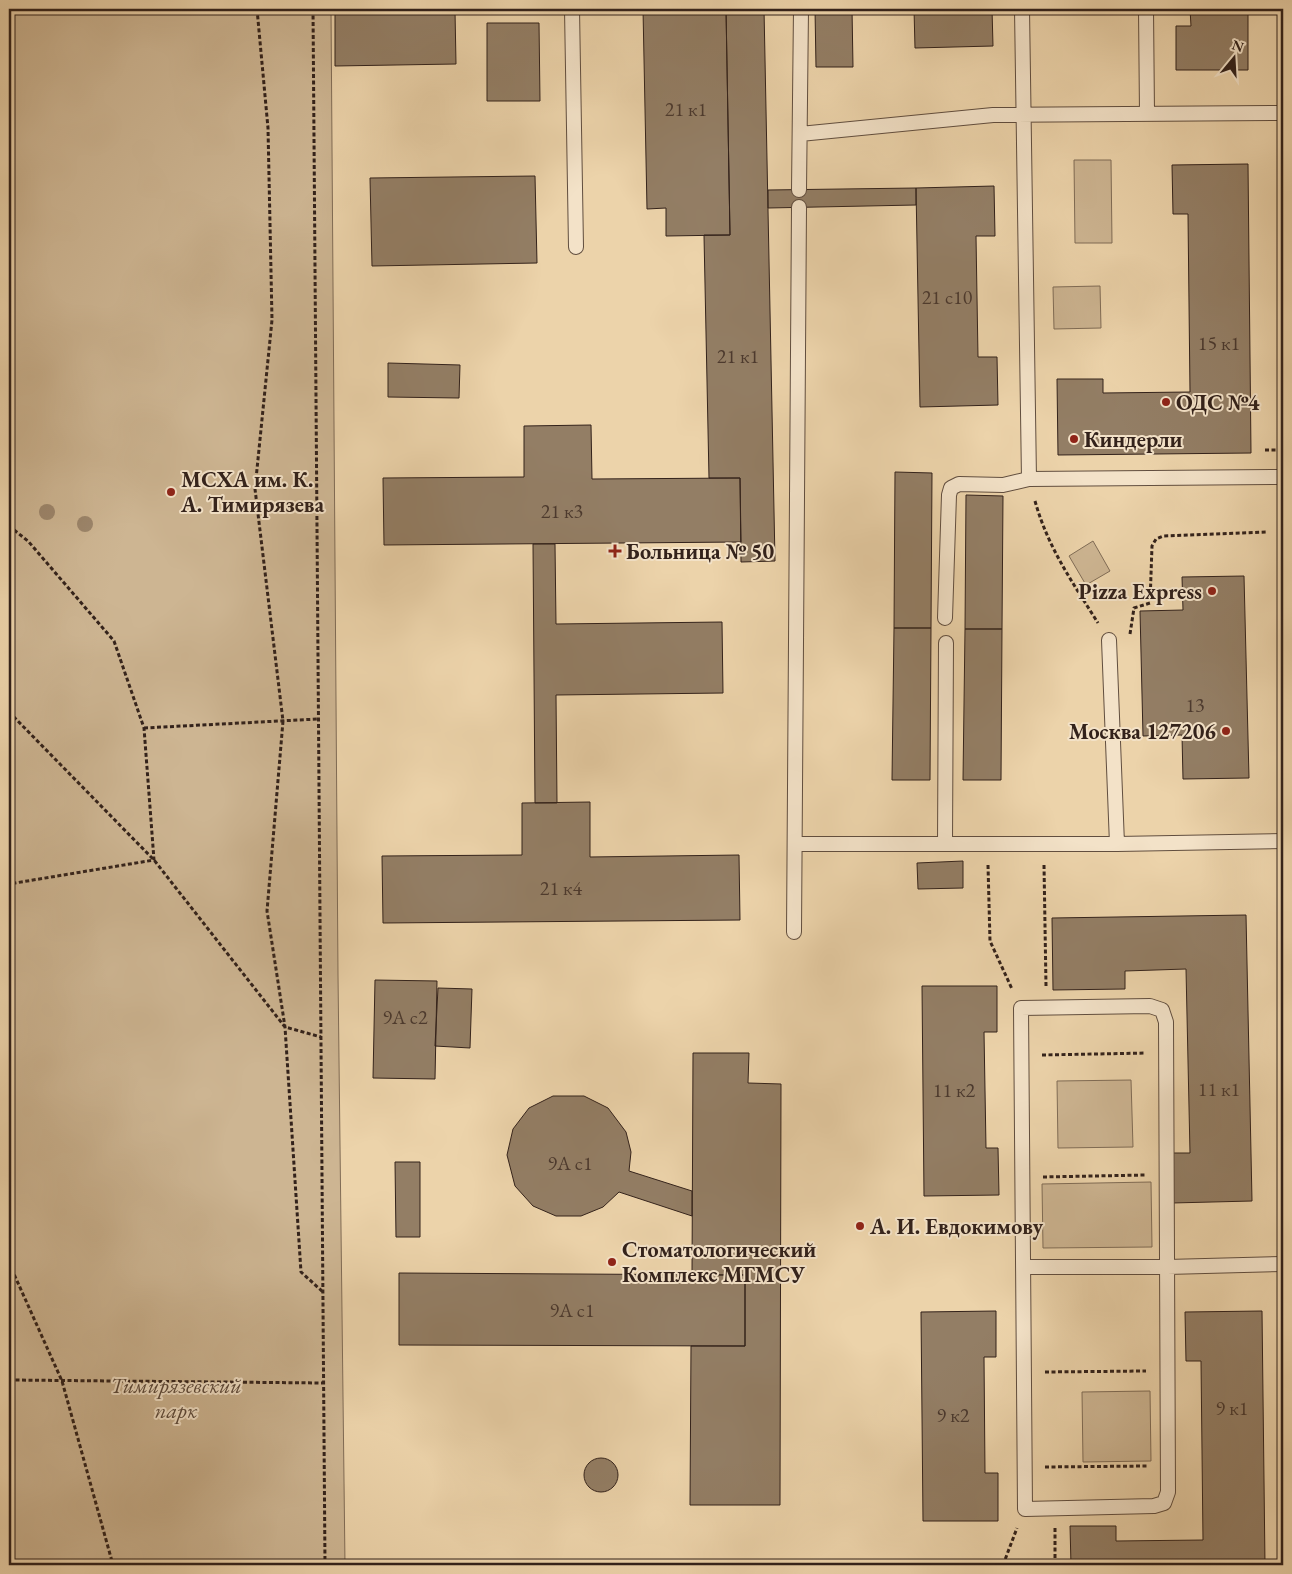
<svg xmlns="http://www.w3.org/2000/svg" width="1292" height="1574" font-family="'EB Garamond',serif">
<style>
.green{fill:#cdb592;stroke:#806c56}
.building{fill:#937e65;stroke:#33221b}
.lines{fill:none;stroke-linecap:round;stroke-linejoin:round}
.lane-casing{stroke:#614e3f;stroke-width:16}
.path{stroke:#33221b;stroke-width:3;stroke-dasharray:4 2.5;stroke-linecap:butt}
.lane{stroke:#f3e2c8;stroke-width:14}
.tree{fill:#9c866c}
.poi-dot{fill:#8f2418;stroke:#f3e2c8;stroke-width:2}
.labels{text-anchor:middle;stroke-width:4;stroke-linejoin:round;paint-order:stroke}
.number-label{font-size:20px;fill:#4b392e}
.poi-label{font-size:22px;font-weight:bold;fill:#33221b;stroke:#f3e2c8;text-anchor:start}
.park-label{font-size:22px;font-style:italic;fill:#5a4739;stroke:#f3e2c8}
</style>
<rect width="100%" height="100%" fill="#ecd3aa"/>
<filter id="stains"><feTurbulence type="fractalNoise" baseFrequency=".004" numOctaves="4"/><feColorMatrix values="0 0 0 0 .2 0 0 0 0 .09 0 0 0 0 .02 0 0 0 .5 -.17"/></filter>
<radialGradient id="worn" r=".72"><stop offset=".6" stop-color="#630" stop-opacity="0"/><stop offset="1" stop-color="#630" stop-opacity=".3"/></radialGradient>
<!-- green -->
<path class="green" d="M9,9H331L338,975L345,1565H9Z
M1074,160H1111L1112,243H1075Z
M1100,286L1101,328L1054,329L1053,287Z
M1093,541L1110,571L1086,585L1069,556Z
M1131,1080L1133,1147L1058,1148L1057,1081Z
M1151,1182L1152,1247L1043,1248L1042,1184Z
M1150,1391L1151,1461L1083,1462L1082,1392Z"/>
<!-- building -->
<path class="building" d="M335,9H401V12L455,11L456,64L335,66Z
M643,9H726L730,235L666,236V208L647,209Z
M726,9H764L775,561L741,562L740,478H709L704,235H730Z
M815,9H852L853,67H816Z
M914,9H992L993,46L915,48Z
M1190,9H1248V70H1176V26H1191Z
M487,23H539L540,101H487Z
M1248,164L1251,453L1058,455L1057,379H1103V393L1190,392L1188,214H1173L1172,165Z
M535,176L537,263L372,266L370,178Z
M994,186L995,236H976L978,357H997L998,405L920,407L916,188Z
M916,188V205L768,208V190Z
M388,363L460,365L459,398L388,397Z
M591,425L592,479L740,478L741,542L384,545L383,478L524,477V426Z
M895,472L932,473L931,628H894Z
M966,495L1003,496L1002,629H965Z
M533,544H555L556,624L722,622L723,693L556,695L557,803H535Z
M1244,576L1249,778L1183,779L1182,735L1143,736L1140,611L1183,610L1182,577Z
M894,628H931L930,780H892Z
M965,629H1002L1001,780H963Z
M590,802V857L739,855L740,920L383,923L382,856L522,855V803Z
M963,861V888L918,889L917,863Z
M1246,915L1252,1201L1172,1203L1170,1153H1190L1186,969L1125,971V989L1053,990L1052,918Z
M375,980L437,981L435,1079L373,1078Z
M922,986H997V1032H984L986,1148H998L999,1195L924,1196Z
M438,988L472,989L470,1048L435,1046Z
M693,1053H749L748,1083L781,1084L780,1505H690L691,1346H745V1275H692Z
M553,1096H584L608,1108L626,1132L631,1152L629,1171L692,1191V1216L619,1192L603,1207L581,1216H556L533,1206L515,1186L507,1155L513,1129L529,1108Z
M395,1162H420V1237H396Z
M399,1273L745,1275V1346L399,1345Z
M996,1311V1357H984L985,1473H998V1521H923L921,1312Z
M1262,1311L1265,1565H1071L1070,1526H1116V1541L1203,1540L1201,1361H1186L1185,1312Z
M584 1475a17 17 0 1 1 34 0a17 17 0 1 1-34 0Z"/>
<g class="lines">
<!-- lane casing -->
<g class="lane-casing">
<path id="lane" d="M572,9L576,247
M1022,9L1029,479
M1146,9L1147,114
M800,134L993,115L1283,113
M799,190L801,9
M945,618L949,495L951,488L959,484L1003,485L1029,479L1283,477
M1109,640L1117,844
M795,844H1117L1283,841
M945,844L946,643
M794,932L799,207
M1150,1006L1162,1010L1166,1022L1168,1492L1164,1503L1154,1506L1025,1509L1021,1008Z
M1023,1267H1167L1283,1264"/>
</g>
<!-- path -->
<path class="path" d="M257,9L268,128L272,320L255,489L283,721L267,911L285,1027L301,1272L323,1292
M313,9L325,1565
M1265,450H1283
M1035,501C1048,548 1073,583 1098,623
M9,526L28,541L114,641L144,728L154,860L9,884
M1130,634L1134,608L1150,603L1152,546L1156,539L1163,536L1266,532
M9,712L154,860L285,1027L321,1037
M144,728L318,719
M988,865L990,941L1012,989
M1044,865L1046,986
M1042,1055L1146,1053
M1043,1177L1146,1175
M9,1263L62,1381L113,1565
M1045,1372L1146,1371
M9,1380L324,1383
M1045,1467L1147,1466
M1055,1528V1565
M1003,1565L1017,1528"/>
<!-- lane -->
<use href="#lane" class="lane"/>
</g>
<!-- trees -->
<g class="tree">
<circle cx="47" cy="512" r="8"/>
<circle cx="85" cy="524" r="8"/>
</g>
<!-- markers -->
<g class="poi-dot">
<circle cx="1166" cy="402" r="5"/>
<circle cx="1074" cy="439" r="5"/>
<circle cx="171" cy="492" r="5"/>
<path d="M612.5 543.5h5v5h5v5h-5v5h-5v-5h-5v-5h5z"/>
<circle cx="1212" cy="591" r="5"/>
<circle cx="1226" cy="731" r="5"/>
<circle cx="860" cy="1226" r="5"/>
<circle cx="612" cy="1262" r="5"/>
</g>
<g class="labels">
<!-- number labels -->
<g class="number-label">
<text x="686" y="116">21 к1</text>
<text x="947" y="304">21 с10</text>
<text x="1219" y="350">15 к1</text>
<text x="738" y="363">21 к1</text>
<text x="562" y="518">21 к3</text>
<text x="1195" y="712">13</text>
<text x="561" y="895">21 к4</text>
<text x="405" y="1024">9А с2</text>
<text x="1219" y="1096">11 к1</text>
<text x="954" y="1097">11 к2</text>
<text x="570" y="1170">9А с1</text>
<text x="572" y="1317">9А с1</text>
<text x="1232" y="1415">9 к1</text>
<text x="953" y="1422">9 к2</text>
</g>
<!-- poi labels -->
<g class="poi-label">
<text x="1176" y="410">ОДС №4</text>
<text x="1084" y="447">Киндерли</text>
<text x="181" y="487">МСХА им. К.<tspan x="181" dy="25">А. Тимирязева</tspan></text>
<text x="626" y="559">Больница № 50</text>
<text x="1202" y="599" text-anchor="end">Pizza Express</text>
<text x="1216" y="739" text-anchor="end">Москва 127206</text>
<text x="870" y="1234">А. И. Евдокимову</text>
<text x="622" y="1257">Стоматологический<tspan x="622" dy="25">Комплекс МГМСУ</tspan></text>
</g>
<!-- park labels -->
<g class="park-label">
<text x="176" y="1393">Тимирязевский<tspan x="176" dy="25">парк</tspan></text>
</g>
</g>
<!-- margin -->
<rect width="1292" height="1574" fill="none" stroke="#ecd3aa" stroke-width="30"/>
<rect x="10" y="10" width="1272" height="1554" fill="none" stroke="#33221b" stroke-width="2.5"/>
<rect x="15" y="15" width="1262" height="1544" fill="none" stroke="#33221b"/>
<!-- north arrow -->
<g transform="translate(1234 58) rotate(18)" stroke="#f3e2c8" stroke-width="4" paint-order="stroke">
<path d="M0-4L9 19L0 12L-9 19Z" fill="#33221b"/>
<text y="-8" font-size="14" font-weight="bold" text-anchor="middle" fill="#33221b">N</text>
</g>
<rect width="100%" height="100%" filter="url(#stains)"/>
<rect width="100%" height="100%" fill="url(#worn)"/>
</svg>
